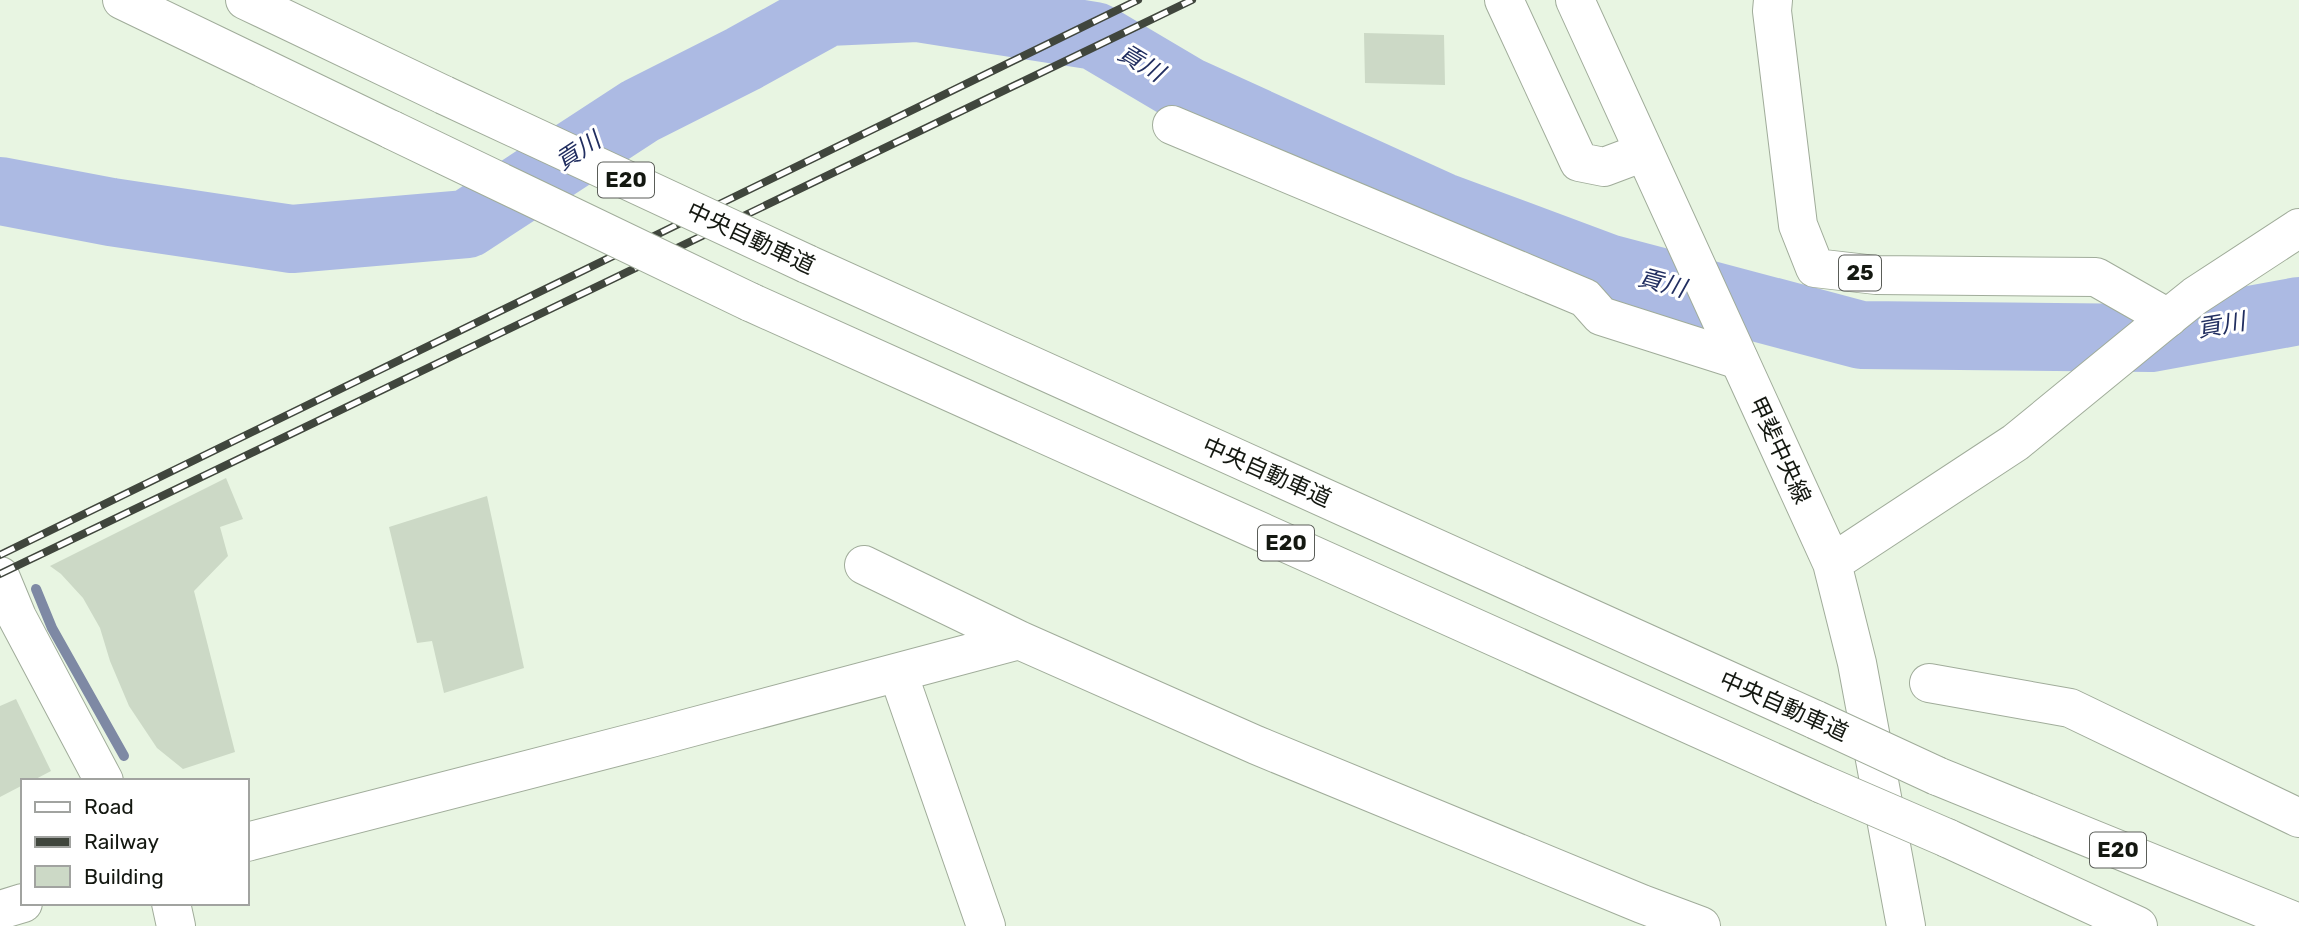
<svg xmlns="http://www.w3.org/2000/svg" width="2299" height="926" font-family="Rubik,'Noto Sans JP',sans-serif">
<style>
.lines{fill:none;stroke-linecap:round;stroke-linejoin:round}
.stream{stroke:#7e89a4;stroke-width:10}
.river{stroke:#acbae3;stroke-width:68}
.building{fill:#ccd9c6}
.minor-casing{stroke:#a0ac9a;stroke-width:40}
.major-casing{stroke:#a0ac9a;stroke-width:40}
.highway-casing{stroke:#a0ac9a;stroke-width:40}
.minor{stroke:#fff;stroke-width:38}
.major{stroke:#fff;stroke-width:38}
.highway{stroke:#fff;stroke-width:38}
.rail-casing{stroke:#40463d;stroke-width:8}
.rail{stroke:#fff;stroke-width:5;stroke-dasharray:16;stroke-linecap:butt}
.highway-bridge-casing{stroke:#a0ac9a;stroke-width:40;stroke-linecap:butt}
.highway-bridge{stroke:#fff;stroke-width:38}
.labels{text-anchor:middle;stroke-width:6;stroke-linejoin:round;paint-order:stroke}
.shield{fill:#fff;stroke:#5a5d58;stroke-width:2}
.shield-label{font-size:21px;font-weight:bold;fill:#141811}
.street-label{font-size:23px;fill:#141811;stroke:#fff}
.water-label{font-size:24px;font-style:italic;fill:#212e60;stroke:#fff}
</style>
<rect width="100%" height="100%" fill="#e8f5e2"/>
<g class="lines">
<!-- stream -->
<path class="stream" d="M36,589L52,628L124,756"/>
<!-- river -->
<path class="river" d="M0,191L111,212L292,239L467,224L640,111L743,59L828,12L917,8L1095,36L1188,91L1441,206L1608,268L1861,335L2151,338L2299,311"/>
</g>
<!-- building -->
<path class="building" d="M1364,33L1444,35L1445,85L1365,83Z
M226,478L243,519L220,527L228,556L194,591L235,752L183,769L157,748L129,706L110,661L100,628L83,598L61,574L50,566Z
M487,496L524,668L444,693L432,641L417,643L389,527Z
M16,699L51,771L32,781H23V785L0,797V706Z"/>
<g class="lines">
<!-- minor casing -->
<g class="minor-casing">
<path id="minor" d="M1504,0L1579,162L1604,167L1644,152
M1172,125L1585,298L1601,316L1739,360
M2165,320L2195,296L2299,228
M864,565L1019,640L1256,745L1642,904L1701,926
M0,576L17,617L104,781
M898,673L986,926
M1929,683L2070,708L2299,818
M247,842L651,738L1019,640
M171,903L176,926
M0,910L23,903"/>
</g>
<!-- major casing -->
<g class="major-casing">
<path id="major" d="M1575,0L1832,563L1857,663L1906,926
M1773,0L1772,11L1798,225L1815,268L1876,275L2096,277L2168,318
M1832,563L2016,442L2165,320"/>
</g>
<!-- highway casing -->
<g class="highway-casing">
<path id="highway" d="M122,0L392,130
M245,0L444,95
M807,264L1816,720
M750,302L1822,784
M1937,776L2299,923
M1947,838L2138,926"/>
</g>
<!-- minor -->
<use href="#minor" class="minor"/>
<!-- major -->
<use href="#major" class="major"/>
<!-- highway -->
<use href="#highway" class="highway"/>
<!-- rail casing -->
<g class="rail-casing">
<path id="rail" d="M0,555L1138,0
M0,574L1192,0"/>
</g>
<!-- rail -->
<use href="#rail" class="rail"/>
<!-- highway-bridge casing -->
<g class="highway-bridge-casing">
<path id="highway-bridge" d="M444,95L807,264
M392,130L750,302
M1816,720L1937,776
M1822,784L1947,838"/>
</g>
<!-- highway-bridge -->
<use href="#highway-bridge" class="highway-bridge"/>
</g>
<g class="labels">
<!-- shield labels -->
<g class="shield">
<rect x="598" y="162.5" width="56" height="35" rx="5"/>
<rect x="1839" y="255.5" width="42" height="35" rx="5"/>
<rect x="1258" y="525.5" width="56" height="35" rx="5"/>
<rect x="2090" y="832.5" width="56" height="35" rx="5"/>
</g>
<g class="shield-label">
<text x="626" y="187">E20</text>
<text x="1860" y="280">25</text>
<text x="1286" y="550">E20</text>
<text x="2118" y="857">E20</text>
</g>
<!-- street labels -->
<g class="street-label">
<text transform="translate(751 238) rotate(25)" y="8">中央自動車道</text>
<text transform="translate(1780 450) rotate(65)" y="8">甲斐中央線</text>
<text transform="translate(1267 472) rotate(24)" y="8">中央自動車道</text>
<text transform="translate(1784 706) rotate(24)" y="8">中央自動車道</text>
</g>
<!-- water labels -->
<g class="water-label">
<text transform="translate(1141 63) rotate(31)" y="8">貢川</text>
<text transform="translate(578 151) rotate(-33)" y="8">貢川</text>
<text transform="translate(1662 283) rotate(15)" y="8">貢川</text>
<text transform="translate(2221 325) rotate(-10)" y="8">貢川</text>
</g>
</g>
<!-- legend -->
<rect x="21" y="779" width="228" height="126" fill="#ffffff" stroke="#a1a3a0" stroke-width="2"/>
<rect x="35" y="802" width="35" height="10" fill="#ffffff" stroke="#a1a3a0" stroke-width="2"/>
<text x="84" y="814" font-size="21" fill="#141811">Road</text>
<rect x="35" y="837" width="35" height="10" fill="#40463d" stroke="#a1a3a0" stroke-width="2"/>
<text x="84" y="849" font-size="21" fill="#141811">Railway</text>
<rect x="35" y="866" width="35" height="21" fill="#ccd9c6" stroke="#a1a3a0" stroke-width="2"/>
<text x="84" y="884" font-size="21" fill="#141811">Building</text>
</svg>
